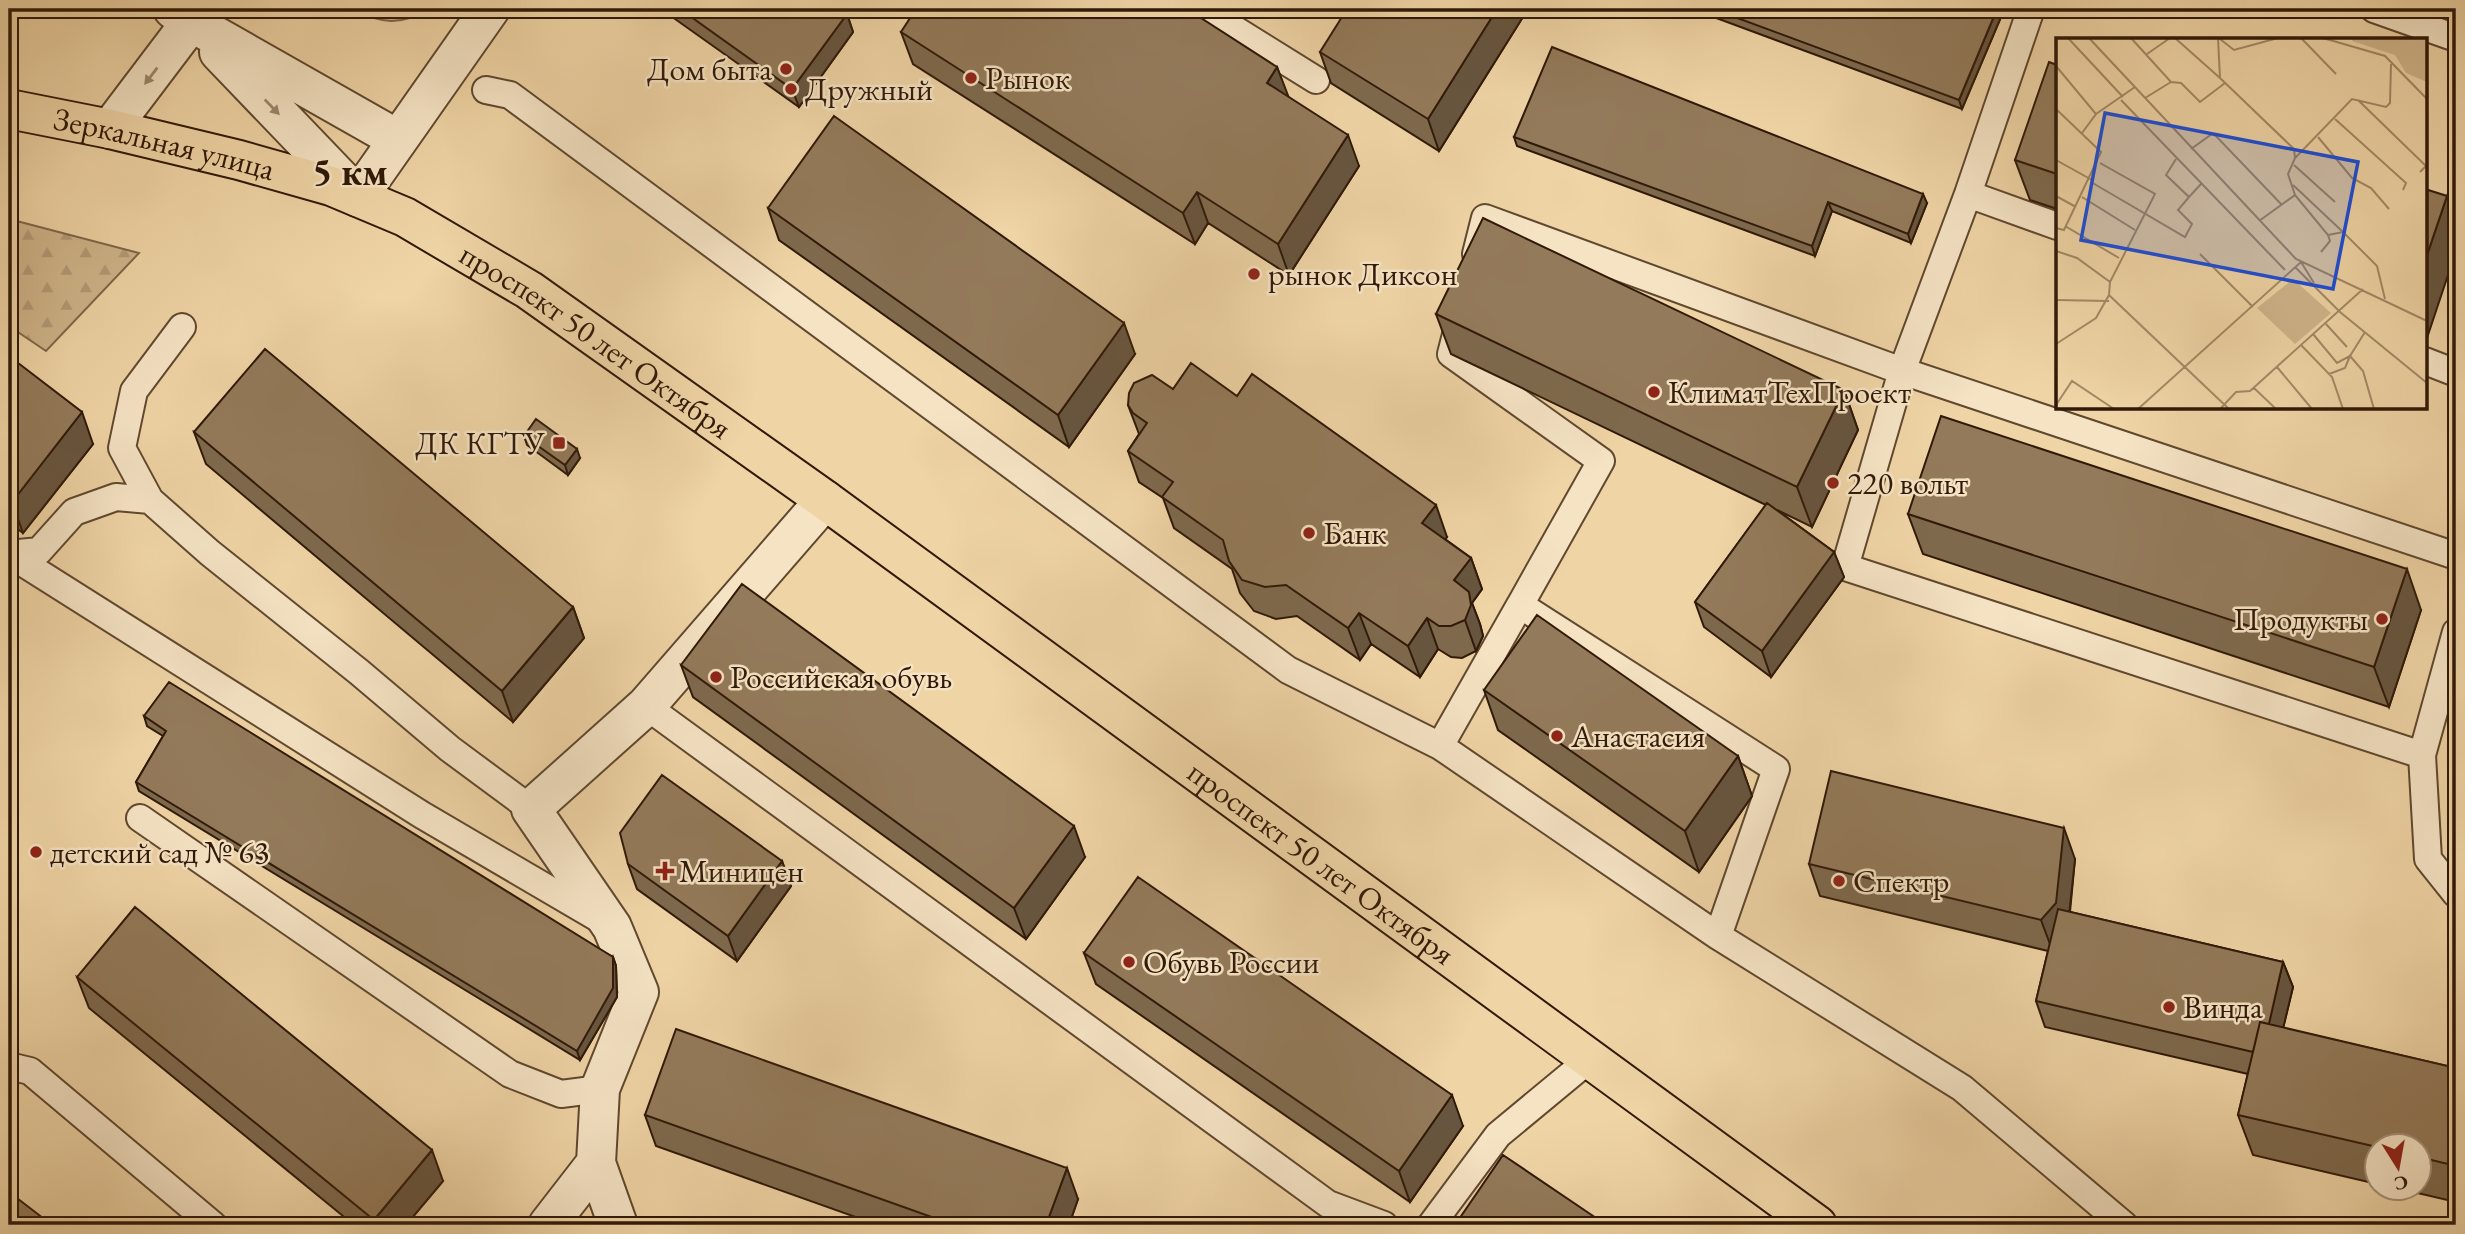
<svg xmlns="http://www.w3.org/2000/svg" width="2465" height="1234" font-family="'EB Garamond',serif">
<style>
.forest{fill:url(#forest-firs);stroke:#806649;stroke-width:2}
.green{fill:#cfb48a;stroke:#806649;stroke-width:2}
.lines{fill:none;stroke-linecap:round;stroke-linejoin:round}
.service-casing{stroke:#60482f;stroke-width:30}
.minor-casing{stroke:#60482f;stroke-width:42}
.tertiary-casing{stroke:#60482f;stroke-width:42}
.primary-casing{stroke:#301908;stroke-width:42}
.service{stroke:#f5e3c4;stroke-width:26}
.minor{stroke:#f5e3c4;stroke-width:38}
.tertiary{stroke:#f5e3c4;stroke-width:38}
.primary{stroke:#efd4a5;stroke-width:38}
.wall{fill:#7e694d;stroke:#301908;stroke-width:2}
.shaded-wall{fill:#67553f;stroke:#301908;stroke-width:2}
.building{fill:#937a5a;stroke:#301908;stroke-width:2}
.oneway{fill:#9c886f}
.poi-dot{fill:#8f2418;stroke:#f5e3c4;stroke-width:2.5}
.labels{text-anchor:middle;stroke-width:5;stroke-linejoin:round;paint-order:stroke}
.poi-label{font-size:32px;fill:#301908;stroke:#f5e3c4;text-anchor:start}
.street-label{font-size:32px;fill:#301908;stroke:#f5e3c4}
.district-label{font-size:38px;font-weight:bold;fill:#301908;stroke:#f5e3c4}
.inset-road{fill:none;stroke:#a38966;stroke-width:2}
.view{fill:#1d4ed8;fill-opacity:0.15;stroke:#1d4ed8;stroke-width:3.5}
.inset-edge{fill:none;stroke:#301908;stroke-width:3.5}
</style>
<defs>
<pattern id="forest-firs" width="22" height="20" patternUnits="userSpaceOnUse" patternTransform="scale(1.75)"><rect width="22" height="20" fill="#cfb48a"/><path d="M5 1l3.5 6h-7zM16 11l3.5 6h-7z" fill="#b29a76"/></pattern>
</defs>
<rect width="100%" height="100%" fill="#efd4a5"/>
<filter id="stains"><feTurbulence type="fractalNoise" baseFrequency=".00286" numOctaves="4"/><feColorMatrix values="0 0 0 0 .2 0 0 0 0 .09 0 0 0 0 .02 0 0 0 .5 -.17"/></filter>
<radialGradient id="worn" r=".72"><stop offset=".6" stop-color="#630" stop-opacity="0"/><stop offset="1" stop-color="#630" stop-opacity=".3"/></radialGradient>
<!-- forest -->
<path class="forest" d="M9,219L139,253L46,351L9,326Z"/>
<!-- green -->
<path class="green" d="M354,9H428C402,26 380,24 354,9Z"/>
<g class="lines">
<!-- service casing -->
<g class="service-casing">
<path id="service" d="M1202,9L1316,80
M2031,9L1968,194L1902,371L1845,567L2422,755
M2374,9L2456,38
M486,90L510,95L1288,670L1440,746L1718,936L1962,1088L2124,1225
M1968,194L2057,226
M1476,254L1485,218L1902,371L2456,556
M1460,319L1451,354L1601,461L1520,605
M182,327L134,391L122,448L150,500L210,553L359,672L450,749L531,809
M2425,361L2456,373
M9,554L422,815L603,921
M9,554L39,551L74,512L116,497L150,500
M2456,632L2422,755L2428,859L2456,894
M646,706L1328,1204L1384,1225
M1440,746L1520,605L1776,769L1718,936
M140,818L510,1074L561,1094L600,1089
M9,1066L30,1071L213,1225
M1431,1225L1498,1135L1591,1058"/>
</g>
<!-- minor casing -->
<g class="minor-casing">
<path id="minor" d="M173,9L191,22L397,139
M219,52L358,197
M110,129L191,22
M548,1225L596,1163
M618,1225L596,1163L600,1089L639,992L612,927L531,809L646,706L825,500"/>
</g>
<!-- tertiary casing -->
<g class="tertiary-casing">
<path id="tertiary" d="M358,197L490,9"/>
</g>
<!-- primary casing -->
<g class="primary-casing">
<g id="primary">
<path id="s1" d="M9,109L110,129L239,160L331,186L405,217L529,290L825,500L1817,1225"/>
</g>
</g>
<!-- service -->
<use href="#service" class="service"/>
<!-- minor -->
<use href="#minor" class="minor"/>
<!-- tertiary -->
<use href="#tertiary" class="tertiary"/>
<!-- primary -->
<use href="#primary" class="primary"/>
</g>
<!-- wall -->
<path class="wall" d="M9,9H20V13L9,10Z
M661,9H839L847,14L853,32L799,107Z
M1528,9L1439,151L1331,83L1320,52Z
M1692,9H1997L2001,17L1962,109Z
M2430,9H2456V18Z
M901,32L1277,67L1288,97L1359,166L1289,275L1208,223L1195,244L913,64Z
M2057,65V209L2030,200L2015,160Z
M1514,137L1927,203L1911,243L1832,211L1815,256L1517,146Z
M768,208L1135,354L1069,447L779,240Z
M1436,314L1844,390L1858,430L1812,527L1777,510L1834,552L1844,577L1771,677L1704,627L1695,602L1766,505L1451,354Z
M9,356L93,444L23,533L9,522Z
M1173,389L1237,396L1447,537L1445,539L1471,558L1482,589L1472,603L1480,624L1483,636L1476,651L1462,658L1451,657L1438,649L1420,677L1371,644L1360,660L1297,616L1276,619L1254,611L1240,593L1232,569L1174,528L1163,498L1139,482L1128,451L1139,434L1128,405Z
M194,432L573,607L584,638L513,722L206,464Z
M524,436L580,458L568,475L527,445Z
M1908,514L2421,610L2389,707L1923,554Z
M681,665L1085,857L1026,939L693,697Z
M1484,690L1738,756L1752,796L1699,872L1498,730Z
M144,716L613,957L616,966L617,997L580,1060L139,791L136,782L163,736L147,726Z
M2075,859L2070,912L2283,962L2293,987L2283,1028L2456,1068V1202L2396,1188H2419V1146H2377V1184L2253,1155L2238,1115L2248,1074L2045,1027L2036,1001L2048,951L1820,896L1809,864Z
M782,861L791,886L737,961L637,889L628,864Z
M1084,953L1463,1126L1410,1202L1096,984Z
M77,977L443,1181L406,1225H354L89,1008Z
M645,1115L1078,1199L1069,1225H878L656,1146Z"/>
<!-- shaded-wall -->
<path class="shaded-wall" d="M1497,9H1528L1439,151L1428,119Z
M1997,9L2001,17L1962,109L1959,100Z
M847,14L853,32L799,107L792,89Z
M1277,67L1289,98L1267,83Z
M1348,135L1359,166L1289,275L1278,244Z
M1197,192L1208,223L1195,244L1183,213Z
M1923,194L1927,203L1911,243L1908,234Z
M2447,196L2456,222V251L2428,335L2425,325V261Z
M1828,202L1832,211L1815,256L1812,246Z
M1124,323L1135,354L1069,447L1058,415Z
M1844,390L1858,430L1812,527L1797,487Z
M82,412L93,444L23,533L12,502Z
M577,449L580,458L568,475L565,465Z
M1436,505L1447,537L1434,554L1422,523Z
M1834,552L1844,577L1771,677L1762,651Z
M1471,558L1482,589L1472,603L1480,624L1483,636L1476,651L1465,620L1454,580Z
M2407,569L2421,610L2389,707L2374,667Z
M573,607L584,638L513,722L502,691Z
M1359,613L1371,644L1360,660L1348,628Z
M1427,618L1438,649L1420,677L1408,646Z
M1738,756L1752,796L1699,872L1685,831Z
M1074,826L1085,857L1026,939L1014,908Z
M2064,828L2075,859L2067,934L2053,952L2041,920Z
M782,861L791,886L737,961L728,936Z
M9,915L12,924L9,928Z
M613,957L616,966L617,997L580,1060L577,1051Z
M2283,962L2293,987L2271,1079L2261,1054Z
M1452,1095L1463,1126L1410,1202L1399,1171Z
M432,1150L443,1181L406,1225H376L374,1220Z
M1067,1168L1078,1199L1069,1225H1046Z"/>
<!-- building -->
<path class="building" d="M680,9H839L847,14L792,89Z
M916,9H1187L1277,67L1267,83L1348,135L1278,244L1197,192L1183,213L901,32Z
M1347,9H1497L1428,119L1320,52Z
M1713,9H1997L1959,100Z
M1552,47L1923,194L1908,234L1828,202L1812,246L1514,137Z
M2049,62L2057,65V174L2015,160Z
M834,116L1124,323L1058,415L768,208Z
M2425,189L2447,196L2425,261Z
M1483,218L1844,390L1797,487L1436,314Z
M265,349L573,607L502,691L194,432Z
M9,356L82,412L12,502L9,499Z
M1191,363L1237,396L1252,374L1436,505L1422,523L1471,558L1454,580L1469,592L1471,605L1465,620L1451,626H1439L1427,618L1408,646L1359,613L1348,628L1286,585L1265,587L1242,580L1229,561L1223,540L1162,497L1173,482L1128,451L1147,423L1133,413L1128,405L1129,393L1134,383L1152,375L1173,389Z
M1941,416L2407,569L2374,667L1908,514Z
M536,419L577,449L565,465L524,436Z
M1767,503L1834,552L1762,651L1695,602Z
M742,584L1074,826L1014,908L681,665Z
M1537,615L1738,756L1685,831L1484,690Z
M169,682L613,957V988L577,1051L136,782L166,731L144,716Z
M1831,771L2064,828L2056,903L2041,920L1809,864Z
M662,775L782,861L728,936L628,864L620,833Z
M1138,877L1452,1095L1399,1171L1084,953Z
M135,907L432,1150L374,1220L77,977Z
M2058,909L2283,962L2269,1024L2260,1022L2253,1052L2036,1001Z
M2260,1022L2456,1068V1166L2419,1157V1146H2377V1147L2238,1115Z
M676,1029L1067,1168L1046,1225H954L645,1115Z
M1503,1155L1599,1220L1596,1225H1455Z
M9,1192L52,1225H9Z"/>
<!-- one-way arrows -->
<defs><path id="oneway-solid" d="M-6-.8H1V-3.2L6.5 0L1 3.2V.8H-6Z" transform="scale(1.75)"/></defs>
<g class="oneway">
<use href="#oneway-solid" transform="translate(151 76) rotate(127)"/>
<use href="#oneway-solid" transform="translate(272 107) rotate(46)"/>
</g>
<!-- markers -->
<g class="poi-dot">
<circle cx="786" cy="69" r="7"/>
<circle cx="971" cy="78" r="7"/>
<circle cx="791" cy="89" r="7"/>
<circle cx="1254" cy="274" r="7"/>
<circle cx="1654" cy="392" r="7"/>
<rect x="552" y="436" width="14" height="14" rx="3.5"/>
<circle cx="1833" cy="483" r="7"/>
<circle cx="1309" cy="533" r="7"/>
<circle cx="2382" cy="619" r="7"/>
<circle cx="716" cy="677" r="7"/>
<circle cx="1557" cy="736" r="7"/>
<circle cx="36" cy="852" r="7"/>
<path d="M661.5 860.5h7v7h7v7h-7v7h-7v-7h-7v-7h7z"/>
<circle cx="1839" cy="881" r="7"/>
<circle cx="1129" cy="962" r="7"/>
<circle cx="2169" cy="1007" r="7"/>
</g>
<g class="labels">
<!-- poi labels -->
<g class="poi-label">
<text x="772" y="80" text-anchor="end">Дом быта</text>
<text x="985" y="89">Рынок</text>
<text x="805" y="100">Дружный</text>
<text x="1268" y="285">рынок Диксон</text>
<text x="1668" y="403">КлиматТехПроект</text>
<text x="545" y="454" text-anchor="end">ДК КГТУ</text>
<text x="1847" y="494">220 вольт</text>
<text x="1323" y="544">Банк</text>
<text x="2368" y="630" text-anchor="end">Продукты</text>
<text x="730" y="688">Российская обувь</text>
<text x="1571" y="747">Анастасия</text>
<text x="50" y="863">детский сад № 63</text>
<text x="679" y="882">Миницен</text>
<text x="1853" y="892">Спектр</text>
<text x="1143" y="973">Обувь России</text>
<text x="2183" y="1018">Винда</text>
</g>
<!-- street labels -->
<g class="street-label">
<text dy="11" stroke="none"><textPath href="#s1" startOffset="159">Зеркальная улица</textPath></text>
<text dy="11" stroke="none"><textPath href="#s1" startOffset="639">проспект 50 лет Октября</textPath></text>
<text dy="11" stroke="none"><textPath href="#s1" startOffset="1533">проспект 50 лет Октября</textPath></text>
</g>
<!-- district labels -->
<g class="district-label">
<text x="350" y="185">5 км</text>
</g>
</g>
<!-- overview -->
<g transform="translate(2056 38)">
<rect width="371" height="371" fill="#efd4a5"/>
<path d="M298,0H371V44L350,35L339,17L296,3Z" fill="#cfb48a"/>
<path d="M237,241L275,275L239,306L201,270Z" fill="#cfb48a"/>
<path class="inset-road" d="M12,0L67,59M33,0L240,221L371,283M75,0L115,44L125,45L144,64L169,45M119,0L164,40M162,0L164,40L238,111L239,120M245,0L280,36M267,0L329,18L371,61M164,1L178,12L222,0M91,16L114,0M0,28L40,76L26,95M89,60L115,44M65,62L229,232M302,62L370,128L364,134M0,71L45,114L8,192L0,190M40,76L79,49M279,81L350,145L347,152M262,99L296,140L315,150L333,171M135,111L156,96L160,98L225,166M120,121L110,137L133,159L145,146M0,122L36,142M44,125L99,156L54,244M238,127L279,164M35,144L129,199L136,186L122,172L133,159M237,147L287,194M239,157L272,197L274,203L265,214M0,158L20,169M26,159L79,192M203,183L239,157L232,136L239,120L296,61L330,69L334,65L335,26M9,188L63,220M272,197L287,194L321,228L329,261M0,213L21,220L54,244L53,257L173,371M144,216L197,269M239,229L284,274L371,345M0,262L53,263M270,286L291,309M257,296L281,325L294,318L309,294M0,306L40,280L53,257M245,307L276,339L287,371M221,329L256,371M273,336L289,330L294,318L307,333L318,371M198,350L220,371M0,367L16,343L58,371M82,371L245,224L258,245M164,371L180,354L194,353L307,251"/>
<path class="view" d="M49,75L302,124L277,251L25,202Z"/>
<rect width="371" height="371" class="inset-edge"/>
</g>
<!-- margin -->
<rect width="2465" height="1234" fill="none" stroke="#efd4a5" stroke-width="35"/>
<rect x="10" y="10" width="2444" height="1213" fill="none" stroke="#301908" stroke-width="3.5"/>
<rect x="18" y="18" width="2430" height="1199" fill="none" stroke="#301908" stroke-width="2"/>
<!-- north arrow -->
<g transform="translate(2398 1167) rotate(169)"><circle r="33" fill="#f5e3c4" stroke="#a69279" stroke-width="2"/>
<path d="M0-5L12 26L0 18L-12 26Z" fill="#8f2418"/>
<text y="-10" font-size="19" font-weight="bold" text-anchor="middle" fill="#301908">С</text>
</g>
<rect width="100%" height="100%" filter="url(#stains)"/>
<rect width="100%" height="100%" fill="url(#worn)"/>
</svg>
